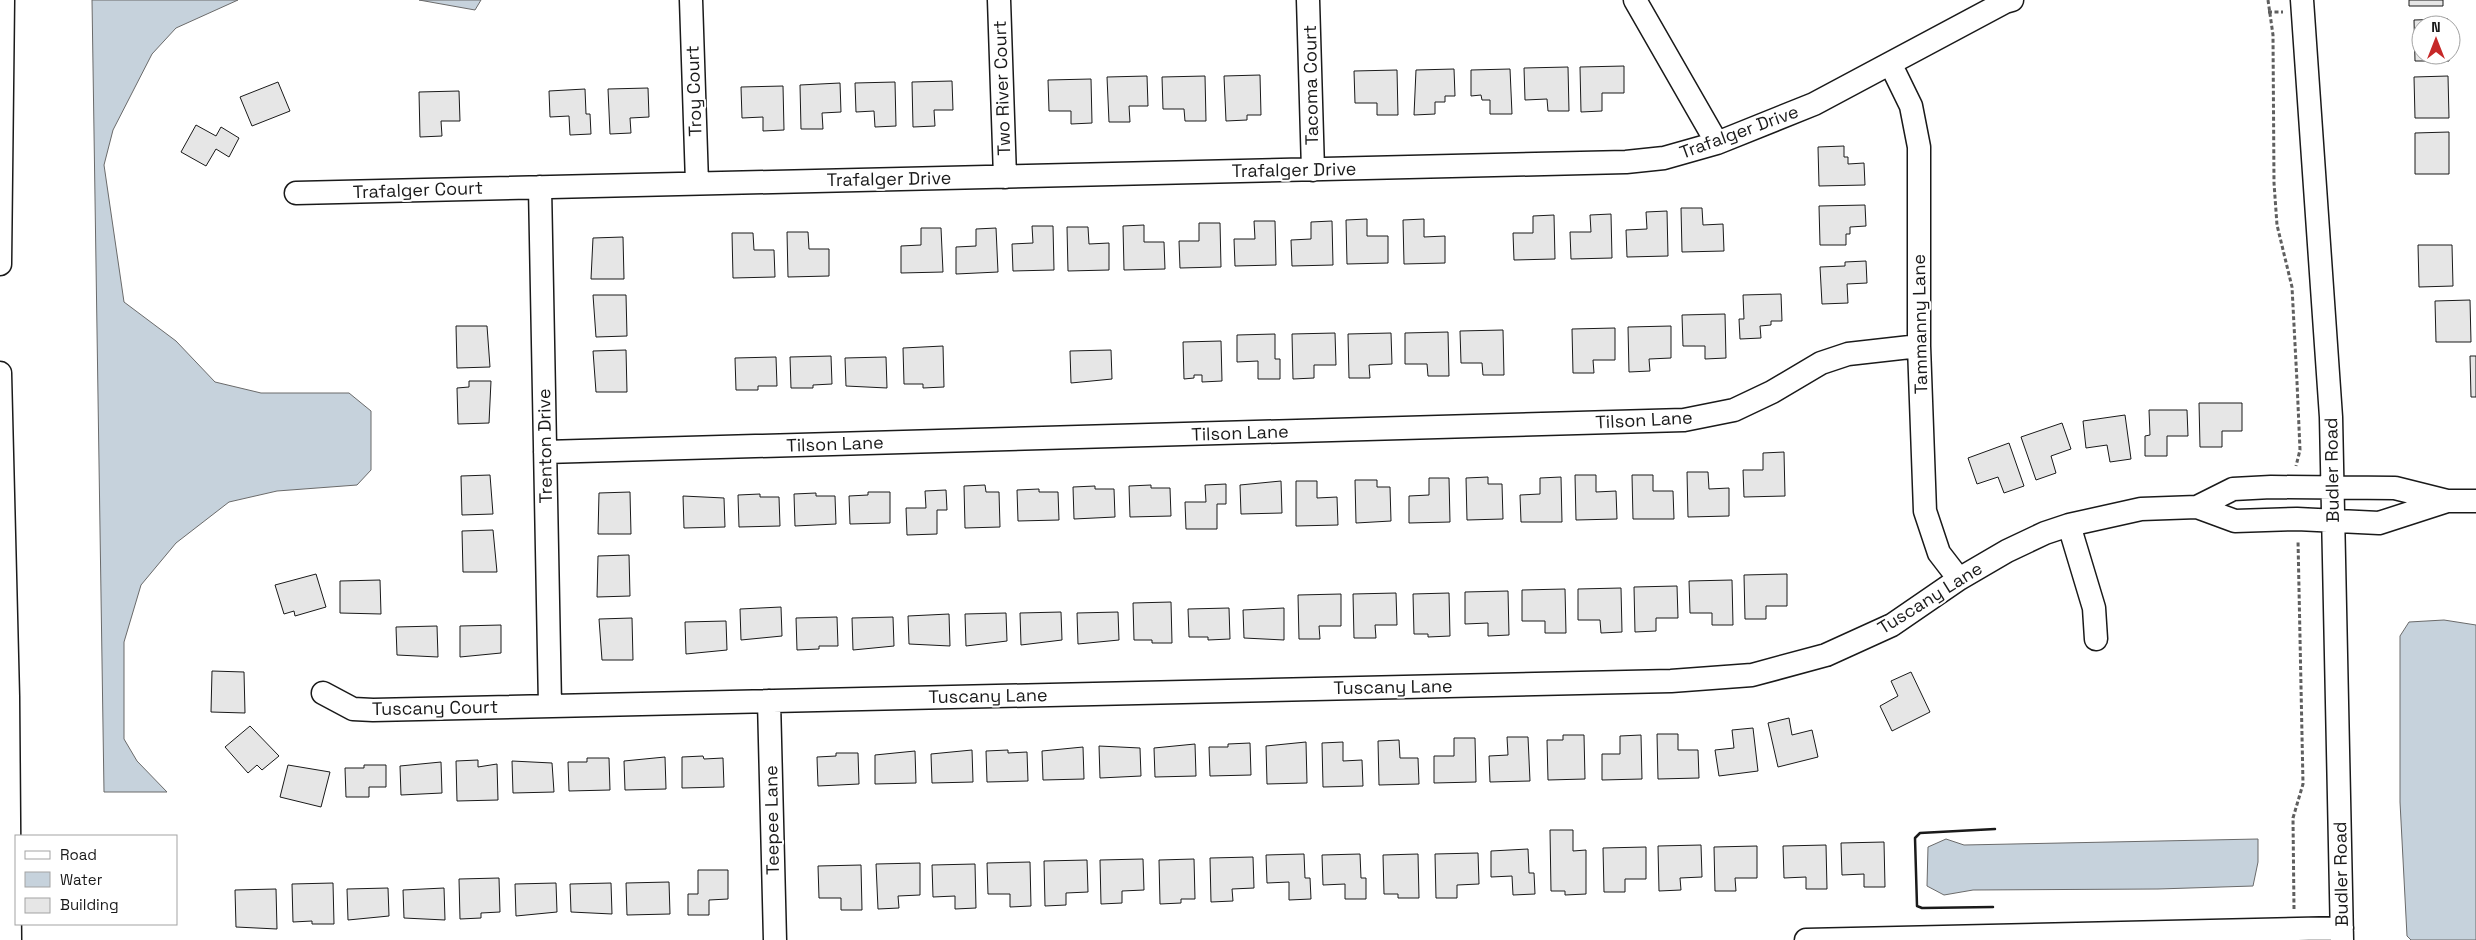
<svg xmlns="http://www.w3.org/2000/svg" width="2476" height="940" font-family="'Space Grotesk',sans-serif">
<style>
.water{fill:#c6d2dc;stroke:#6a6a6a}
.building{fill:#e6e6e6;stroke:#1a1a1a}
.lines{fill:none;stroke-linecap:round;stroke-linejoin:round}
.minor-casing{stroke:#1a1a1a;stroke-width:25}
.path{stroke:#5f5f5f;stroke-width:3;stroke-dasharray:4 2.5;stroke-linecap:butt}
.minor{stroke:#fff;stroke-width:22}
.wall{stroke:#1a1a1a;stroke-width:2.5}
.labels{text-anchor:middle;stroke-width:4;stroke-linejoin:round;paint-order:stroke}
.street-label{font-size:18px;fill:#1a1a1a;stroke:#fff}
</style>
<rect width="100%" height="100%" fill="#fff"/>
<!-- water -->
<path class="water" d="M92,0H238L176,28L152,54L113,130L104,165L124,302L176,341L215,382L261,393H349L371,411V470L357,485L277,491L229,502L176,543L141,585L124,642V739L137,761L167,792H104Z
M419,0H481L475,10Z
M2444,620L2476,625V940H2411L2407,936L2400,802V636L2409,622Z
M1946,839L1964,845L2258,839V862L2253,886L2158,889L1973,890L1944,895L1927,886L1928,847Z"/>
<!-- building -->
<path class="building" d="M2409,0H2443V6H2409Z
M2448,19V25H2421V55H2449V61H2415L2414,20Z
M1624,66V93H1602V111L1581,112L1580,67Z
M1568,67L1569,111H1548L1547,99L1525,100L1524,68Z
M1454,69L1455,96H1445V102H1435V114L1414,115L1416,70Z
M1510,69L1512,114H1490V100H1482L1481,95L1471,96V70Z
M1397,70L1398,115H1377V103H1355L1354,71Z
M1260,75L1261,115H1247V120L1226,121L1224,76Z
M1147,76L1148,106H1129L1130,122H1109L1107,77Z
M1205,76L1206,121H1185L1184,109H1163L1162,77Z
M2448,76L2449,118H2415L2414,77Z
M1091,79L1092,123L1071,124V111H1049L1048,80Z
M952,81L953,110H934L935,126L913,127L912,82Z
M278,82L290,111L252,126L240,97Z
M895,82L896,126L875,127L874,111L856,112L855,83Z
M840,83L841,112L822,113L823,129H801L800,85Z
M783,86L784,130L763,131V117L742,118L741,87Z
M648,88L649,117L630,118L631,133L610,134L608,89Z
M585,89L586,114H590L591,134L570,135L569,116L550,117L549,91Z
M459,91L460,121H441L442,136L420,137L419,92Z
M196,125L216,136L221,127L239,138L229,157L216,149L206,166L181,152Z
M2449,132V174H2415V133Z
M1844,146V157H1848V164L1864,163L1865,185L1819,186L1818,147Z
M1865,205L1866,226L1850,227V234H1846V245H1820L1819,206Z
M1681,208H1702L1703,225L1723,224L1724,251L1682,252Z
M1667,211L1668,256L1627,257L1626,230L1647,229L1646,212Z
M1611,214L1612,258L1571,259L1570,232H1591L1590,215Z
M1554,215L1555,259L1514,260L1513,233H1533V216Z
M1367,219V236H1388V263L1347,264L1346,220Z
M1424,219V237L1445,236V263L1404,264L1403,220Z
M1254,221H1275L1276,265L1235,266L1234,239H1255Z
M1332,221L1333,265L1292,266L1291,240L1311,239V222Z
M1199,223H1220L1221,267L1180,268L1179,241H1199Z
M1144,225V242H1164L1165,269L1124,270L1123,226Z
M1032,226H1053L1054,270L1013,271L1012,244L1033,243Z
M1067,227H1088L1089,244L1109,243V270L1068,271Z
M921,228H941L943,272L901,273V246L921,245Z
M996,228L998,272L956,274V247L976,246V229Z
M787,232H808L809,249H829V276L788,277Z
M732,233H753L754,250H774L775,277L733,278Z
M623,237L624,279H591L593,238Z
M2418,245H2452L2453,286L2419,287Z
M1866,261L1867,283L1847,284L1848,303L1822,304L1820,267L1845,266V262Z
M1781,294L1782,321H1771V325L1760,326L1761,338L1740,339L1739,319H1744L1743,295Z
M593,295H626L627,336L596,337Z
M2470,300L2471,342H2436L2435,301Z
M1725,314L1726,358L1705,359V346H1683L1682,315Z
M456,326H487L490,367L457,368Z
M1671,326V358L1649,359L1650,371L1629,372L1628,327Z
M1615,328V360H1593L1594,373H1573L1572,329Z
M1503,330L1504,375H1483L1482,363H1461L1460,331Z
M1448,332L1449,376H1428L1427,364H1405V333Z
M1335,333L1336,365H1314V378L1293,379L1292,334Z
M1391,333L1392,364L1369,365L1370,378H1349L1348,334Z
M1275,334V359H1280V379H1258V361L1237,362V335Z
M1221,341L1222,381L1202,382V375H1194V378L1184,379L1183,342Z
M943,346L944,387L923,388V384H904L903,348Z
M626,350L627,392H596L593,351Z
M1111,350L1112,379L1071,383L1070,351Z
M831,356L832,384L813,385V388H791L790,357Z
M2470,356H2476V397H2471Z
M776,357L777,386H758V390H736L735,358Z
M886,357L887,388L846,386L845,358Z
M469,381H491L489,423L458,424L457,388L469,387Z
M2199,403H2242V431H2222V447H2200Z
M2149,410H2187L2188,436H2167V456H2145V436L2150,435Z
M2125,415L2131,459L2110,462L2107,445L2086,448L2083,421Z
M2062,423L2071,449L2051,456L2056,473L2036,480L2021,437Z
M2009,443L2024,486L2004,493L1998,477L1977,484L1968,458Z
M1784,452L1785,496L1744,497L1743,470H1763V453Z
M1687,472H1708L1709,489L1729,488V516L1688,517Z
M490,475L493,514L462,515L461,476Z
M1575,475H1596V492L1616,491L1617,519L1576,520Z
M1632,475H1653V491H1673L1674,519H1633Z
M1488,477V484H1502L1503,519L1467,520L1466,478Z
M1561,477L1562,522H1521L1520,495L1540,494V478Z
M1429,478H1449L1450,522L1409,523V496L1429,495Z
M1355,480H1377V487H1390L1391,521L1356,523Z
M1281,481L1282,513L1241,514L1240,485Z
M1296,481H1317V498L1337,497L1338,525L1296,526Z
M1226,484V504H1217V529H1186L1185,502H1206L1205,485Z
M985,485L986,492H999L1000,527L965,528L964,486Z
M1151,485V488H1170L1171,516L1130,517L1129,486Z
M1095,486V489H1114L1115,517L1074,519L1073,487Z
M1039,489V492H1058L1059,520L1018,521L1017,490Z
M946,490L947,510H937V534L907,535L906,508H926L925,491Z
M630,492L631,534H598L599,493Z
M868,492H890V523L850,524L849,496L868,495Z
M816,493V496H835L836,524L795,526L794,494Z
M760,494V497H779L780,526L739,527L738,495Z
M683,496L724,498L725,527L684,528Z
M493,530L497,572H463L462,531Z
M629,555L630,596L597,597L598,556Z
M316,574L326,607L295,616L294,611L284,614L275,585Z
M1787,574V606H1766V619H1745L1744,575Z
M380,580L381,614L340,613V581Z
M1732,580L1733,625H1712V613H1690L1689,581Z
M1677,586L1678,618H1656V631L1635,632L1634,587Z
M1621,588L1622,632L1601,633L1600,620H1578V589Z
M1565,589L1566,633H1545V621H1522V590Z
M1508,591L1509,635L1488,636V623L1465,624V592Z
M1396,593L1397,625H1375L1376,638H1354L1353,594Z
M1449,593L1450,636L1428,637V634H1414L1413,594Z
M1341,594V626H1319L1320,639H1299L1298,595Z
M1171,602L1172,643H1152V640H1134L1133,603Z
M781,607L782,636L741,640L740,609Z
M1229,608L1230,639L1208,640V637H1189L1188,609Z
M1284,608V640L1244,638L1243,610Z
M1061,612L1062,640L1021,645L1020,613Z
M1118,612L1119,640L1078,644L1077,613Z
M1006,613L1007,641L966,646L965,614Z
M949,614L950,646L909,644L908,616Z
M837,617L838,646H819V649L797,650L796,618Z
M893,617L894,646L853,650L852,618Z
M632,618L633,660H602L599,619Z
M726,621L727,650L686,654L685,622Z
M501,625V653L460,657V626Z
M437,626L438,657L397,655L396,627Z
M212,671L244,672L245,713L211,712Z
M1911,672L1930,712L1892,731L1880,706L1898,696L1891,681Z
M1789,718L1792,735L1812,730L1818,757L1778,767L1768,723Z
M250,726L279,756L262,770L257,765L248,773L225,747Z
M1753,728L1758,771L1719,776L1715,750L1734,748L1732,730Z
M1657,734H1678V750H1698L1699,778L1658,779Z
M1563,735H1584L1585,779L1548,780L1547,740H1563Z
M1641,735L1642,779L1602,780V754H1620V736Z
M1507,737H1528L1530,781L1490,782L1489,756L1508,755Z
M1454,738H1475L1476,782L1434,783V756H1454Z
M1399,740L1400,758H1418L1419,784L1379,785L1378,741Z
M1306,742L1307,783L1267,784L1266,746Z
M1343,742V761L1362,760L1363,786L1323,787L1322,743Z
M1250,743L1251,775L1210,776L1209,747H1228V744Z
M1195,744L1196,776L1155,777L1154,748Z
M1099,746L1140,748L1141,776L1100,778Z
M1083,747L1084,779L1043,780L1042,751Z
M972,750L973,782L932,783L931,754Z
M1008,750V753L1027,752L1028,781L987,782L986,751Z
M915,751L916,783L875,784V755Z
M836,753H858L859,784L818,786L817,757L836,756Z
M703,756L704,759L723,758L724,787L682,788V757Z
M665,757L666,789L625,790L624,761Z
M587,758H609L610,790L569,791L568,762H587Z
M478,760V767L497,764L498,800L457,801L456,761Z
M512,761L552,763L554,792L513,793Z
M441,762L442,793L401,795L400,766Z
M288,765L330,772L321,807L280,797Z
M364,765H386V787H369V797H346L345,768H364Z
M1550,830H1573V851L1586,850V894L1565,895V891H1551Z
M1884,842L1885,887H1864V874L1842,875L1841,843Z
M1701,845L1702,877L1680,878L1681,890L1659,891L1658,846Z
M1826,845L1827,889H1806V877L1784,878L1783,846Z
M1757,846V878H1735L1736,891H1715L1714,847Z
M1646,847V879H1625V892H1604L1603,848Z
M1528,849L1529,873H1534L1535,894L1513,895L1512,876L1491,877V851Z
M1478,853L1479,884L1457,885V898H1436L1435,854Z
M1304,854L1305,878H1310L1311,899L1289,900V882L1267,883L1266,855Z
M1360,854L1361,878H1366V899H1345V884L1323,885L1322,855Z
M1418,854L1419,898H1398V894H1384L1383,855Z
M1253,857L1254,888L1232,889L1233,901L1211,902L1210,858Z
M1143,859L1144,890L1122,891V903L1101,904L1100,860Z
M1194,859L1195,899H1181V903L1160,904L1159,860Z
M1087,860L1088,892L1066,893V905L1045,906L1044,861Z
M1030,862L1031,906L1010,907V894H988L987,863Z
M920,863V895L898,896L899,908L878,909L876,864Z
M975,864L976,908L955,909V896L933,897L932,865Z
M861,865L862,910H841V898H819L818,866Z
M698,870H728V899L709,900V915H688V894H698Z
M499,878L500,912L481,913V918L460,919L459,879Z
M669,882L670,914L627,915L626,883Z
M333,883L334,924H312V921L293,922L292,884Z
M556,883L557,912L516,916L515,884Z
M611,883L612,914L571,912L570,884Z
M388,888L389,916L348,920L347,889Z
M444,888L445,920L404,918L403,890Z
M276,889L277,929L236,927L235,890Z"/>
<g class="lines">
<!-- minor casing -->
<g class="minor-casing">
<path id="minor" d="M691,0L697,183
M999,0L1005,177
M1308,0L1313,170
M1635,0L1717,143
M2302,0L2331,417L2342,940
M1891,65L1911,106L1919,147V346L1925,511L1939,553L1959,579
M540,187L550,705
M296,193L1626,162L1664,158L1717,143L1814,104L2005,2L2012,0
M0,264L3,0
M0,373L8,696L10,940
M545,452L1684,420L1734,410L1772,392L1821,363L1848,354L1919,346
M2197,507L2233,489L2271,487L2395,488L2447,501H2476
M2069,525L2094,608L2096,639
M323,693L353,709L373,710L1671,681L1752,675L1826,655L1892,625L1959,579L2007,551L2045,533L2069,525L2141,509L2197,507L2235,521L2297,519L2379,523L2447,501
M769,701L775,940
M1806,940L2342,928"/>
</g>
<!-- path -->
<path class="path" d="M2268,0L2273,35L2274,183L2277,225L2292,287L2297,382L2300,450L2296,466
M2268,12H2283
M2294,909L2293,818L2303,784L2298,540"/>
<!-- minor -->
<use href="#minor" class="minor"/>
<!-- wall -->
<path class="wall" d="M1993,907L1922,908L1917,906L1915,838L1920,833L1995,829"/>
</g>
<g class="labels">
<!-- street labels -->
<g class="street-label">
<text transform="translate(1311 85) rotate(-91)" y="6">Tacoma Court</text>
<text transform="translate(1002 88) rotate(-92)" y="6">Two River Court</text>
<text transform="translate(694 91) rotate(-92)" y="6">Troy Court</text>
<text transform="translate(1739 132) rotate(-20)" y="6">Trafalger Drive</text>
<text transform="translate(1294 170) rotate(-1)" y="6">Trafalger Drive</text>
<text transform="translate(889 179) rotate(-1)" y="6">Trafalger Drive</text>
<text transform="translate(418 190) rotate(-2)" y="6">Trafalger Court</text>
<text transform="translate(1920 324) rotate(-91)" y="6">Tammanny Lane</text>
<text transform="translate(1644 420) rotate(-3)" y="6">Tilson Lane</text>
<text transform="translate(1240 433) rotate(-2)" y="6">Tilson Lane</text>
<text transform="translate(835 444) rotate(-2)" y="6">Tilson Lane</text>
<text transform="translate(545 446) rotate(-91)" y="6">Trenton Drive</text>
<text transform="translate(2332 470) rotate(-91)" y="6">Budler Road</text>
<text transform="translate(1930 598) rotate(-32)" y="6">Tuscany Lane</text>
<text transform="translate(1393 687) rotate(-1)" y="6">Tuscany Lane</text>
<text transform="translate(988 696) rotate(-1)" y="6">Tuscany Lane</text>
<text transform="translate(435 708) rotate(-1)" y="6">Tuscany Court</text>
<text transform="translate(772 820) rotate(-91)" y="6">Teepee Lane</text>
<text transform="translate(2341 874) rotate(-91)" y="6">Budler Road</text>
</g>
</g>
<!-- legend -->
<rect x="15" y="835" width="162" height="90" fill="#ffffff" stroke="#a3a3a3"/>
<rect x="25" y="851" width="25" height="8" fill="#ffffff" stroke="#a3a3a3"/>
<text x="60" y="860" font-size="15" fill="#1a1a1a">Road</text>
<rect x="25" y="872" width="25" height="15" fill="#c6d2dc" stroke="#a3a3a3"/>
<text x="60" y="885" font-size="15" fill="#1a1a1a">Water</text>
<rect x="25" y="898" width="25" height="15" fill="#e6e6e6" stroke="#a3a3a3"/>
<text x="60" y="910" font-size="15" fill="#1a1a1a">Building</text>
<!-- north arrow -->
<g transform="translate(2436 40)"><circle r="24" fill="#ffffff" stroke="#a3a3a3"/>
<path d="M0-4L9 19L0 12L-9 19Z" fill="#c62828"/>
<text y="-8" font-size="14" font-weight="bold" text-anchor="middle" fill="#1a1a1a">N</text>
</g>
</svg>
